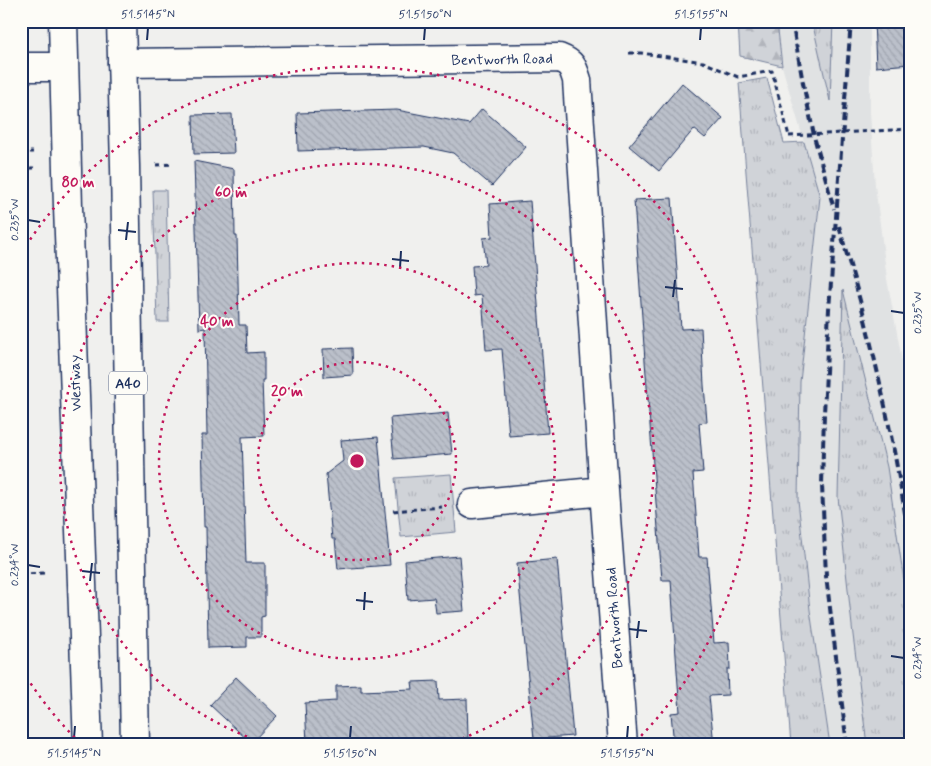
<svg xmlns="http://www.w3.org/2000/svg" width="931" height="766" font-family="Mynerve,sans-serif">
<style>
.built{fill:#e0e2e3}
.grass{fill:url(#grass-tufts);stroke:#76819b}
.forest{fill:url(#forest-firs);stroke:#76819b}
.building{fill:url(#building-back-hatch);stroke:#1b2f5e}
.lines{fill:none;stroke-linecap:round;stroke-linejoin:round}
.street-casing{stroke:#1b2f5e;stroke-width:31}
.secondary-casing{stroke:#1b2f5e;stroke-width:31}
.highway-casing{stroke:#1b2f5e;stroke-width:31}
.path{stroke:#1b2f5e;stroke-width:3;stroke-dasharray:5 4;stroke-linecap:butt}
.street{stroke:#fdfcf7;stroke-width:28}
.secondary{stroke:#fdfcf7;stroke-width:28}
.highway{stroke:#fdfcf7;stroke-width:28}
.rail{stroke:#1b2f5e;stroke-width:4;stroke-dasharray:8 4;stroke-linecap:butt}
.path-bridge{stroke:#1b2f5e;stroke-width:3;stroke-dasharray:5 4;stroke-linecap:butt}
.ticks{fill:none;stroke:#1b2f5e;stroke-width:2}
.ring{fill:none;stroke:#c2185b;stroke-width:2.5;stroke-dasharray:2.5 5}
.labels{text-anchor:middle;stroke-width:4;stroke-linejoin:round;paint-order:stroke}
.shield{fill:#fdfcf7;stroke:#5f6c8c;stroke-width:1}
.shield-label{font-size:14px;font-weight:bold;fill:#1b2f5e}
.street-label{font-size:15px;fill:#1b2f5e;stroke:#fdfcf7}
.centre{fill:#c2185b;stroke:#fdfcf7;stroke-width:2.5}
.ring-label{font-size:15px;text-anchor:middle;font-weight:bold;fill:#c2185b;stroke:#fdfcf7;stroke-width:4;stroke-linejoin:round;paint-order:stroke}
.neatline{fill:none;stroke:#1b2f5e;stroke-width:2}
.ticks-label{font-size:12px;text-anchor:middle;fill:#1b2f5e}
</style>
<defs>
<pattern id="grass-tufts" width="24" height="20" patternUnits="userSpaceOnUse" patternTransform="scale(1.25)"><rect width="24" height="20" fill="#d0d3d8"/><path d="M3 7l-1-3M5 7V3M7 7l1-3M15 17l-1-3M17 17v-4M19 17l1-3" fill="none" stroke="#b2b5bc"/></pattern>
<pattern id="forest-firs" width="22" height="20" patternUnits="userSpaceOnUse" patternTransform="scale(1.25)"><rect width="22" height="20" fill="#d0d3d8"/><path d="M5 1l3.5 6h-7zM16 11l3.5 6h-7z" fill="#b2b5bc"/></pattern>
<pattern id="building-back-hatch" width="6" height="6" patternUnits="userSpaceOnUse" patternTransform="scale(1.25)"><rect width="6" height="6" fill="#bbc0ca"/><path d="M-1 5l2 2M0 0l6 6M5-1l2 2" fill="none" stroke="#a0a5b0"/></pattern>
</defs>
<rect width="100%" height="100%" fill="#f0f0ee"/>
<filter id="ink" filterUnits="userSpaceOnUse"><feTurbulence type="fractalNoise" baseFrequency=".02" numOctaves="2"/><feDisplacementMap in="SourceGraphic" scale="10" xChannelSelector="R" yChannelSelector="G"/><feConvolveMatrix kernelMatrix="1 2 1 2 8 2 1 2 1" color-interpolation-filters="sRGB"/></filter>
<g filter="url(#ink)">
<!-- built -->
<path class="built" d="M777,21H870V112L875,185L887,279L910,403V745H830L810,610L798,500L800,382L820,197L782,66Z"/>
<!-- grass -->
<path class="grass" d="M812,21H833L830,101Z
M767,78L784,143L804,142L820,197L800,382L798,500L810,610L830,745H791L739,83Z
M153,190H166L169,322H157Z
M843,290L887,467L910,621V745H867L853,635L838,497Z
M451,474L456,532L401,537L395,478Z"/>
<!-- forest -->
<path class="forest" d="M738,21H777L782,66L740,56Z"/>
<!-- building -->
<path class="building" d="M874,21H910V64L876,67Z
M682,83L723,118L705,138L694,129L659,171L629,146Z
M482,109L526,147L492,186L453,153L424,147L298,151L297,113L397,110L469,124Z
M232,114L234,153L194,154L193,115Z
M194,161L234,169L235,236H237L239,325H246L247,353L264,352V380H262L264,436L242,437L246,563H265V616L261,617V637H247V647L208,648L206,527H204L202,435H207L205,328L199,329Z
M672,198L681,329L701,328L704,385L707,422L699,423L703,472L693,473L699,557H707L714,643L729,642L730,669H727L728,695L709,696L714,745H674L671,713L680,712L677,671L671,580H662L645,361L634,200Z
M530,201L548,433L509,436L502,349L486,350L482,295L474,296L472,266L486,265L483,238L492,237L490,204Z
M352,348L353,375L324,377L323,349Z
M448,413L452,454L394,459L390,418Z
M378,437L390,565L338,569L335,539H332L326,474L343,461L341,440Z
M459,556L464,611L436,613L434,598L408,600L405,561Z
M557,559L573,736L534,739L517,563Z
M236,677L277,716L251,743L210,705Z
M438,681L439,700L467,699L468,738L307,744L305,703L336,701V686L361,685V691L413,689L412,682Z"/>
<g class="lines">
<!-- street casing -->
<g class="street-casing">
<path id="street" d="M122,63L559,58C572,63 573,67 577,80L604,491L623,745
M472,504L604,491"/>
</g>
<!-- secondary casing -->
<g class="secondary-casing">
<path id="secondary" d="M21,67H63"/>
</g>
<!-- highway casing -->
<g class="highway-casing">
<path id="highway" d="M63,21L68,207L88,745
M121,21L125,166L135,745"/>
</g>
<!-- path -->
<path class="path" d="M629,53H641L703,62L738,77L772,71L789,136
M21,152H33
M156,165L173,164
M21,168H34
M393,511L442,507
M21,574L45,573"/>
<!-- street -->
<use href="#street" class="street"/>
<!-- secondary -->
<use href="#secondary" class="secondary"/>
<!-- highway -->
<use href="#highway" class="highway"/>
<!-- rail -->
<path class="rail" d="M792,21L803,83L815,140L834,209
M839,226C848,260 859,294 867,328C885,400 899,472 910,545
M847,745L826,576L822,485L824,414L829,309L851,21"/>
<!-- path-bridge -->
<path class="path-bridge" d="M789,136L910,129"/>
</g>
</g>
<!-- ticks -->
<path class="ticks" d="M147,40L148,28M424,40L425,28M700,40L701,28M28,220L40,222M118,230L136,232M126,240L128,222M392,259L409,261M400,268L401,251M665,287L683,289M673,297L675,280M891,311L904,313M28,565L40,567M82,571L100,573M90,581L92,563M356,600L373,602M364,610L365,592M629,629L647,631M637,638L639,621M891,656L904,658M74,738L75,726M350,738L351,726M627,738L628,726"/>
<!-- distance rings -->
<g class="ring">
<circle cx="357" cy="461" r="99"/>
<circle cx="357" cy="461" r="198"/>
<path d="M268 744A297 297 0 1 1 446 744"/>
<path d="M80 743A395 395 0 0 1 22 670M22 252A395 395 0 1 1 634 743"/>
</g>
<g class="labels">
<!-- shield labels -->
<rect class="shield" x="109" y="371.5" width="38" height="23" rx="4"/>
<g class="shield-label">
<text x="128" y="388">A40</text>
</g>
<!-- street labels -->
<g class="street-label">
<text transform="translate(502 59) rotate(-1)" y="5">Bentworth Road</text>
<text transform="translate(75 383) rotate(-92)" y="5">Westway</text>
<text transform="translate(614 618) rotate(-94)" y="5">Bentworth Road</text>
</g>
</g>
<circle cx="357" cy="461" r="8" class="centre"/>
<g class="ring-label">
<text x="78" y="187">80 m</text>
<text x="231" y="197">60 m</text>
<text x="217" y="326">40 m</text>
<text x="287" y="396">20 m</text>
</g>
<!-- margin -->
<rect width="931" height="766" fill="none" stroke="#fdfcf7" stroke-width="55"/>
<rect x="28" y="28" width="876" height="710" class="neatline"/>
<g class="ticks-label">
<text x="148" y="18">51.5145°N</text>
<text x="425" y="18">51.5150°N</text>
<text x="701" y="18">51.5155°N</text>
<text transform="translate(14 220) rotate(-90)" y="4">0.235°W</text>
<text transform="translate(917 313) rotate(-90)" y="4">0.235°W</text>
<text transform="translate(14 565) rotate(-90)" y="4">0.234°W</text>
<text transform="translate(917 658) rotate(-90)" y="4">0.234°W</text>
<text x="74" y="757">51.5145°N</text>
<text x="350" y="757">51.5150°N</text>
<text x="627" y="757">51.5155°N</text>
</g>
</svg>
